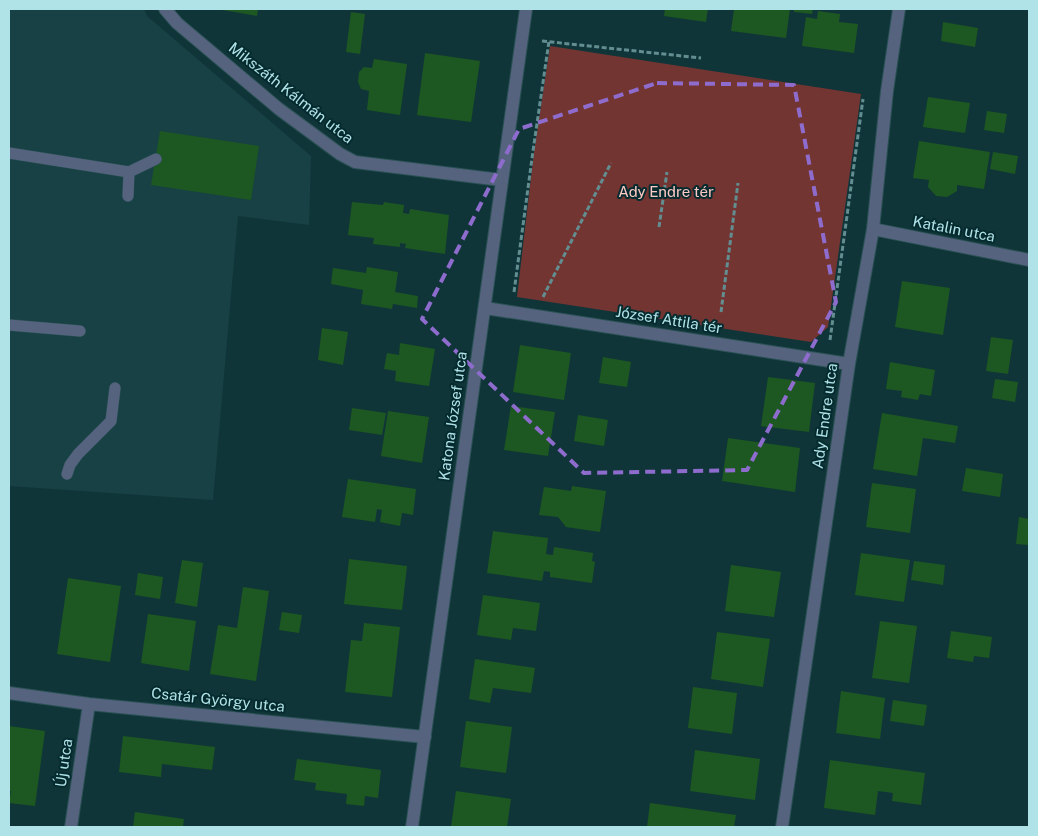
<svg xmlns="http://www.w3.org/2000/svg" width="1038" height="836" font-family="'Public Sans',sans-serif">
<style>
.built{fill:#184145}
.green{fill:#733532}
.building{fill:#1d5721}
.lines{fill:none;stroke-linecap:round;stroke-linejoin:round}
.service-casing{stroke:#2a5155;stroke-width:12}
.minor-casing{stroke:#2a5155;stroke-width:14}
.path{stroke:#628e92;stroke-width:3;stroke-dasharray:5 2.5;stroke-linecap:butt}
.service{stroke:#55637e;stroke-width:11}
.minor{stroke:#55637e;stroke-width:12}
.marked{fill:none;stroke:#8e6ccd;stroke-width:4;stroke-dasharray:10 6;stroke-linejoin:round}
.labels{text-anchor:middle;stroke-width:4;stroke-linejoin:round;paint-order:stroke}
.street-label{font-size:15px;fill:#b0e3e8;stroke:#052b2f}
.park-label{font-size:15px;fill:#fdc9c4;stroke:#052b2f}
</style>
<rect width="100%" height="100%" fill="#103539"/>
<!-- built -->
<path class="built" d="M9,9H144L147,16L311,156L309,225L238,216L213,500L9,486Z"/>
<!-- green -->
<path class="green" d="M550,46L861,94L828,327L811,342L517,297L534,152Z"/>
<!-- building -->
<path class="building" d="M217,9H258L257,16Z
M665,9H708L706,22L664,16Z
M734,9H790L786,38L731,31Z
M794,9H813L812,14L794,12Z
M818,11L840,14L839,22L858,24L854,53L802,46L806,17L817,19Z
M351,12L365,14L360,54L346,52Z
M943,22L978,28L975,47L941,41Z
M425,53L480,61L471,122L417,115Z
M374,59L407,64L400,115L367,110L369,91L361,89L358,82L359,72L364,67L372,68Z
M928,97L970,103L965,133L923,127Z
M987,111L1007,114L1004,133L984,130Z
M160,131L259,146L251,200L151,185Z
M919,141L990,152L984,189L957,185V191L947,197L936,196L928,187L929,180L913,178Z
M993,152L1018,156L1015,174L990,169Z
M352,202L383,205L384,202L404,205L403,213L409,214L410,209L449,215L445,254L405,248L406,244L400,243V247L373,244L374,238L348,235Z
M367,267L398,272L395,292L418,296L417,308L393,304L392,309L361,304L363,290L331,284L333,268L366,273Z
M902,281L950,288L943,335L895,327Z
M322,328L348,332L343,365L318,360Z
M991,337L1013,340L1008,374L986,371Z
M400,343L435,349L429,386L395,381L396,371L384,369L387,353L399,355Z
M520,345L571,353L564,400L513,392Z
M603,357L631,362L627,387L599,383Z
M890,362L935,370L931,396L920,394L918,400L901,397L902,391L886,389Z
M768,377L815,383L809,432L761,426Z
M995,379L1018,382L1015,402L992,398Z
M511,406L555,412L548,456L504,450Z
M352,408L386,413L382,435L349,430Z
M388,411L429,417L422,463L381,456Z
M882,413L958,426L955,443L923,438L917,476L873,469Z
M578,415L608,420L604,446L574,441Z
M728,438L800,448L795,492L722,481Z
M966,468L1003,474L1000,497L962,491Z
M348,479L416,489L413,515L402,513L400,526L380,522L382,510L377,509L375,522L342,517Z
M872,483L916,489L910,533L866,527Z
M572,486L606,491L600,532L566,527L558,517L539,515L544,487L571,491Z
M1019,517L1029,519V545L1016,544Z
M493,531L548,538L546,554L553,555L554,547L593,553L592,561L595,562L592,583L550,577V572L544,571L542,581L487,573Z
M861,553L910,560L904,602L855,595Z
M349,559L407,566L402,610L344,604Z
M182,560L203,563L197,607L175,603Z
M914,561L945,565L943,585L911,580Z
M731,565L781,572L774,617L725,611Z
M138,573L163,577L160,599L135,595Z
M68,578L121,586L110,662L57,654Z
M243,587L269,591L256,681L210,674L218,625L237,628Z
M483,595L540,603L536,631L513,628L511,640L477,635Z
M282,612L302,615L299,633L279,630Z
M148,614L196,621L189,671L141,663Z
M880,621L917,626L909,683L872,678Z
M364,623L400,627L392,697L345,692L351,640L362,641Z
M951,631L992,637L989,658L974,656L973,662L947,658Z
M717,632L770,639L763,687L711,679Z
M475,659L535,668L531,693L493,688L490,703L469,699Z
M693,687L737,693L732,734L688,728Z
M841,691L885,698L880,739L836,733Z
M893,700L927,705L924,726L890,721Z
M466,721L512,727L506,773L460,767Z
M9,726L45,731L35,806L9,803L11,791H9Z
M123,736L215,747L212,770L162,764L161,777L119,772Z
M695,750L760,759L755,800L690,791Z
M297,759L381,770L378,798L365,796L364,806L346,804L347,794L315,790L316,783L294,780Z
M830,760L925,773L921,805L892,801L893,793L878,791L875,815L824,808Z
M456,791L511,799L507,827H451Z
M650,803L736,815L734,827H647Z
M135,812L184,819L183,827H133Z"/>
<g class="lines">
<!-- service casing -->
<g class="service-casing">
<path id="service" d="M9,153L129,172L128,196
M129,172L156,159
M9,325L80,331
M67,474L70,465L78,454L111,421L115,388"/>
</g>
<!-- minor casing -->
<g class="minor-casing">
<path id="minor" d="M165,9L177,23L279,109L340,154L355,162L501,180
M873,229L1029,260
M485,308L849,364
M9,693L89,704L425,737
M71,827L89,704
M412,827L526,9
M782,827L849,364L873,229L887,91L899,9"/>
</g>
<!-- path -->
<path class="path" d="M542,41L701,58
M659,227L667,172
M514,292L533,151L549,41
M543,297L611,163
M721,312L738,183
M830,340L863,99"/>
<!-- service -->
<use href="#service" class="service"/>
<!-- minor -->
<use href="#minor" class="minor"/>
</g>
<!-- marked area -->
<path class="marked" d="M657,83L794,85L836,302L747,470L584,473L422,319L519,129Z"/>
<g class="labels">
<!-- street labels -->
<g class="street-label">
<text transform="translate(291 93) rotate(38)" y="5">Mikszáth Kálmán utca</text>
<text transform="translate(954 229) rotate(11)" y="5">Katalin utca</text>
<text transform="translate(669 320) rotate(9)" y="5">József Attila tér</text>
<text transform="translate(453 416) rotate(-82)" y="5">Katona József utca</text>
<text transform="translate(825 416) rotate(-82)" y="5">Ady Endre utca</text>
<text transform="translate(218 700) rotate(6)" y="5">Csatár György utca</text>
<text transform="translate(64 763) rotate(-82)" y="5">Új utca</text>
</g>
<!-- park labels -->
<g class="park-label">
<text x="666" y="197">Ady Endre tér</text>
</g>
</g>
<!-- border -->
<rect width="1038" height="836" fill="none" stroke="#b0e3e8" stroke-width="20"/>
</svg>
